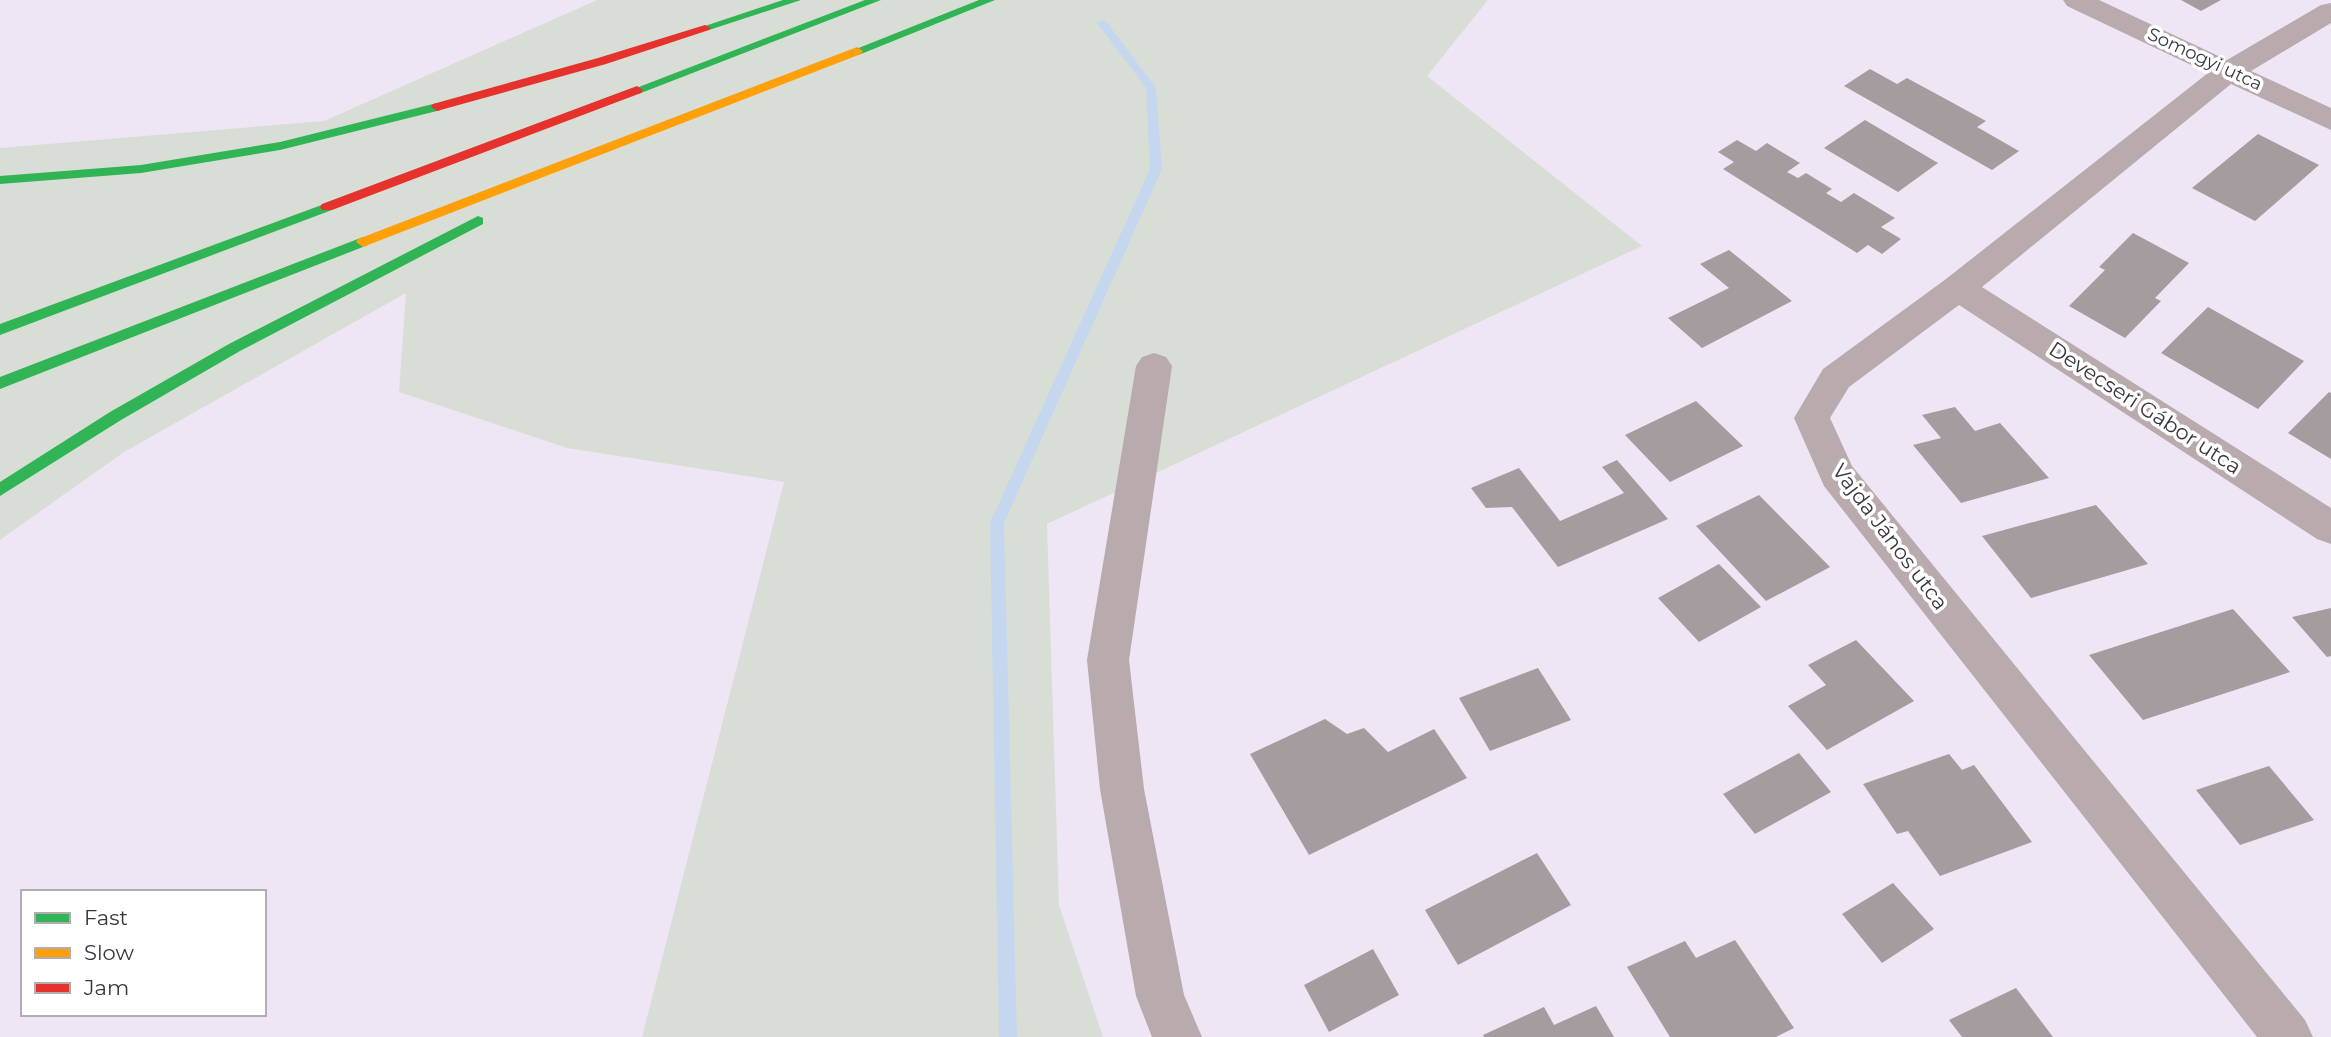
<svg xmlns="http://www.w3.org/2000/svg" width="2331" height="1037" font-family="Montserrat,sans-serif">
<style>
.green{fill:#d8ded5}
.lines{fill:none;stroke-linecap:round;stroke-linejoin:round}
.stream{fill:#c4d7ef;fill-rule:evenodd}
.building{fill:#a49c9e}
.street{fill:#b8aaad;fill-rule:evenodd}
.fast{fill:#30b455;fill-rule:evenodd}
.slow{fill:#ff9f0a;fill-rule:evenodd}
.jam{fill:#e5322d;fill-rule:evenodd}
.labels{text-anchor:middle;stroke-width:7;stroke-linejoin:round;paint-order:stroke}
.far-street-label{font-size:18px;fill:#3a343f;stroke:#fff}
.street-label{font-size:21px;fill:#3a343f;stroke:#fff}
</style>
<rect width="100%" height="100%" fill="#eee6f5"/>
<!-- green -->
<path class="green" d="M597,0H1488L1427,76L1642,246L1047,524L1059,905L1103,1037H642L784,482L567,448L399,392L406,293L124,452L0,540V148L324,121Z"/>
<g class="lines">
<!-- stream -->
<path class="stream" d="M1102,20L1106,21L1156,88L1162,169L1004,523L1017,1037H999L990,523L1150,169L1146,88L1097,23Z"/>
</g>
<!-- building -->
<path class="building" d="M2181,0H2221L2201,11Z
M1870,69L1897,84L1907,78L1986,121L1977,127L2019,151L1992,170L1844,86Z
M1865,120L1938,163L1898,192L1824,148Z
M2258,134L2319,165L2255,221L2192,188Z
M1737,140L1756,151L1767,143L1800,163L1787,172L1798,178L1806,173L1832,189L1826,193L1841,202L1854,193L1895,218L1881,227L1901,239L1882,254L1868,245L1857,253L1723,169L1734,162L1718,152Z
M2133,233L2189,263L2155,298L2161,301L2125,338L2069,306L2105,270L2099,267Z
M1729,250L1792,301L1702,348L1668,318L1729,288L1700,264Z
M2208,307L2304,361L2258,409L2161,353Z
M2329,392L2331,393V459L2288,433Z
M1696,401L1743,446L1670,482L1625,435Z
M1955,407L1975,431L2000,423L2049,478L1961,503L1913,445L1941,438L1922,415Z
M1617,460L1668,519L1558,567L1512,507L1486,508L1471,488L1519,468L1560,521L1624,493L1602,467Z
M1759,495L1830,567L1766,601L1696,526Z
M2096,505L2148,564L2031,598L1982,536Z
M1719,564L1761,607L1699,642L1658,598Z
M2331,608V656L2327,657L2292,617Z
M2233,609L2290,672L2143,720L2089,655Z
M1856,640L1914,701L1827,750L1788,706L1826,685L1808,665Z
M1538,668L1571,720L1490,751L1459,698Z
M1325,719L1347,734L1364,728L1388,752L1434,729L1467,778L1309,855L1250,754Z
M1799,753L1831,792L1755,834L1723,794Z
M1949,754L1962,770L1974,765L2032,842L1940,876L1908,831L1897,834L1863,784Z
M2269,766L2314,820L2240,845L2196,790Z
M1537,853L1571,905L1458,965L1425,910Z
M1893,883L1934,929L1882,963L1842,914Z
M1735,940L1794,1028L1776,1037H1670L1627,967L1685,941L1696,958Z
M1373,949L1399,995L1329,1032L1304,985Z
M2016,988L2053,1037H1962L1949,1020Z
M1596,1006L1614,1037H1484L1483,1035L1544,1007L1554,1025Z"/>
<g class="lines">
<!-- street -->
<path class="street" d="M2063,0H2099L2227,60L2321,5L2331,3V23L2251,71L2331,108V130L2231,84L1982,287L2331,508V544L2317,539L1959,305L1849,387L1830,418L1852,466L2305,1020L2313,1037H2257L1824,486L1794,418L1823,369L1946,279L2208,73L2067,6Z
M1154,353L1166,357L1172,366L1129,660L1144,789L1184,995L1202,1037H1152L1136,996L1100,789L1087,660L1136,366L1142,357Z"/>
<!-- fast -->
<path class="fast" d="M783,0H801L709,30L699,28Z
M865,0H881L641,93L637,94L631,90Z
M979,0H995L861,54L857,55L851,51Z
M437,103L443,107L441,110L280,150L141,173L0,184V176L141,165L280,142Z
M327,203L334,207L332,210L0,335V324Z
M478,216L483,218V224L240,351L121,420L0,496V482L110,412L229,344Z
M363,237L368,239V245L0,389V377Z"/>
<!-- slow -->
<path class="slow" d="M857,47L863,51L861,54L368,245L363,247L356,242L358,239Z"/>
<!-- jam -->
<path class="jam" d="M705,25L711,28L709,30L606,64L437,111L431,107L433,104L598,58Z
M637,86L643,90L641,93L332,210H322L320,207L322,204Z"/>
</g>
<g class="labels">
<!-- far-street labels -->
<g class="far-street-label">
<text transform="translate(2205 59) rotate(25)" y="6">Somogyi utca</text>
</g>
<!-- street labels -->
<g class="street-label">
<text transform="translate(2145 408) rotate(33)" y="7">Devecseri Gábor utca</text>
<text transform="translate(1890 537) rotate(53)" y="7">Vajda János utca</text>
</g>
</g>
<!-- legend -->
<rect x="21" y="890" width="245" height="126" fill="#ffffff" stroke="#b0aeb2" stroke-width="2"/>
<rect x="35" y="913" width="35" height="10" fill="#30b455" stroke="#b0aeb2" stroke-width="2"/>
<text x="84" y="925" font-size="21" fill="#3a343f">Fast</text>
<rect x="35" y="948" width="35" height="10" fill="#ff9f0a" stroke="#b0aeb2" stroke-width="2"/>
<text x="84" y="960" font-size="21" fill="#3a343f">Slow</text>
<rect x="35" y="983" width="35" height="10" fill="#e5322d" stroke="#b0aeb2" stroke-width="2"/>
<text x="84" y="995" font-size="21" fill="#3a343f">Jam</text>
</svg>
